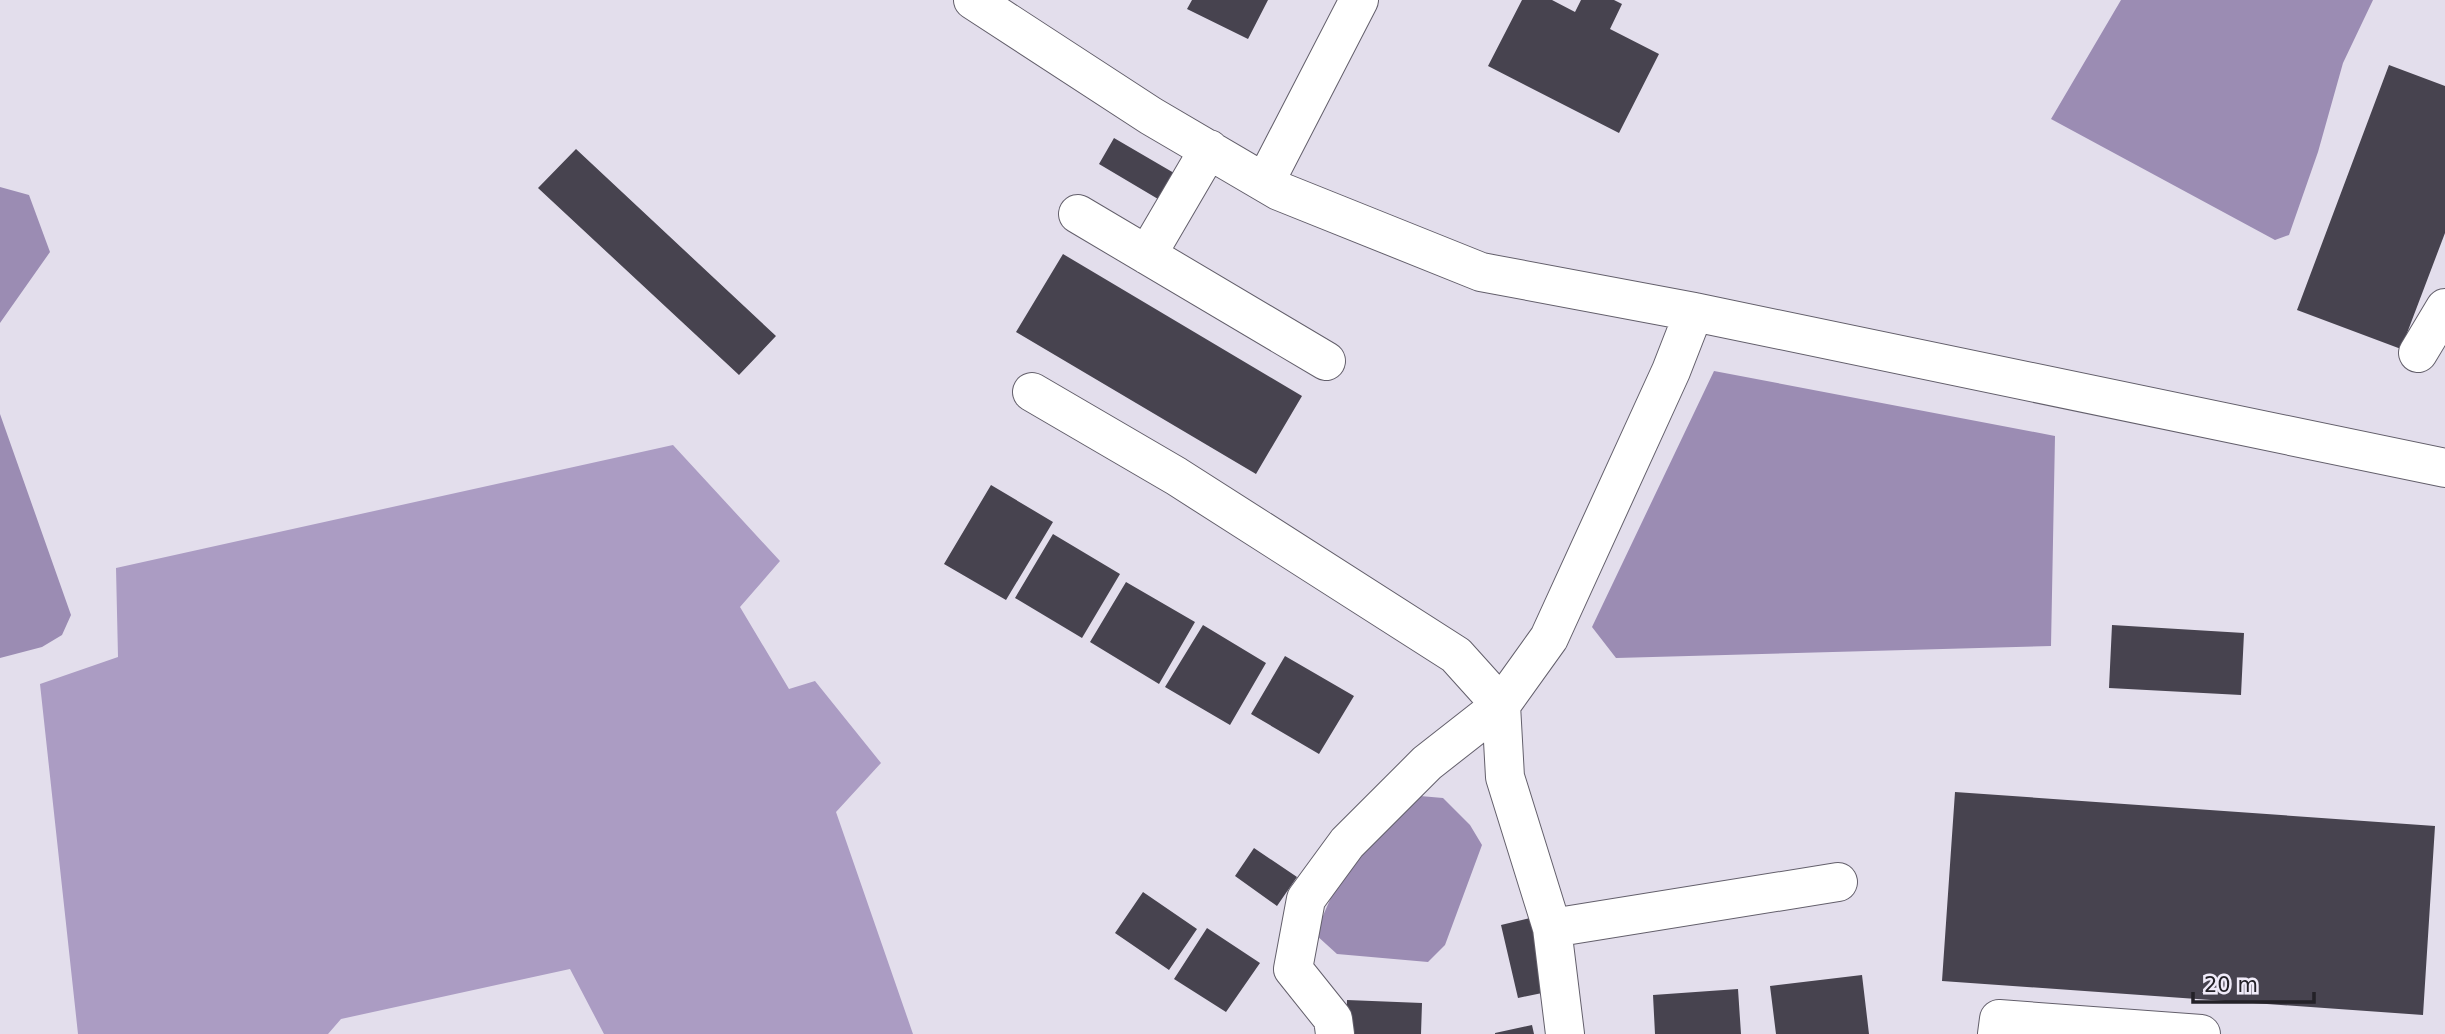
<svg xmlns="http://www.w3.org/2000/svg" width="2445" height="1034" font-family="'DejaVu Sans',sans-serif">
<style>
.forest{fill:#ab9cc3}
.water{fill:#9b8cb3}
.building{fill:#47434f}
.lines{fill:none;stroke-linecap:round;stroke-linejoin:round}
.minor-casing{stroke:#635f6b;stroke-width:40}
.minor{stroke:#fff;stroke-width:38}
</style>
<rect width="100%" height="100%" fill="#e3deec"/>
<!-- forest -->
<path class="forest" d="M673,445L780,561L740,607L789,689L815,681L881,763L836,812L913,1034H604L570,969L341,1019L328,1034H78L40,684L118,657L116,568Z"/>
<!-- water -->
<path class="water" d="M2121,0H2373L2343,63L2318,152L2289,235L2275,240L2051,119Z
M0,187L29,195L50,252L0,323Z
M1714,371L2055,436L2051,646L1616,658L1592,627Z
M0,414L71,615L62,635L42,647L0,658Z
M1420,796L1443,798L1470,825L1482,845L1445,945L1428,962L1337,954L1315,934L1336,886L1366,851Z"/>
<!-- building -->
<path class="building" d="M1192,0H1268L1248,39L1187,9Z
M1522,0H1552L1575,12L1581,0H1614L1622,4L1610,29L1659,54L1619,133L1488,66Z
M2389,65L2445,86V233L2401,349L2297,310Z
M1114,138L1174,173L1158,199L1099,164Z
M576,149L776,336L739,375L538,188Z
M1063,254L1302,396L1256,474L1016,332Z
M991,485L1053,522L1006,600L944,564Z
M1053,534L1120,574L1082,638L1015,598Z
M1126,582L1195,622L1159,684L1090,642Z
M1203,625L1266,663L1230,725L1165,687Z
M2112,625L2244,633L2241,695L2109,688Z
M1285,656L1354,696L1319,754L1251,714Z
M1955,792L2435,826L2423,1015L1942,981Z
M1254,848L1297,877L1277,906L1235,876Z
M1143,892L1197,929L1169,970L1115,933Z
M1530,918L1547,992L1518,998L1501,925Z
M1207,928L1260,963L1226,1012L1174,979Z
M1862,975L1869,1034H1776L1770,986Z
M1738,989L1741,1034H1655L1653,995Z
M1347,1000L1422,1003L1421,1034H1346Z
M1532,1025L1534,1034H1495V1033Z"/>
<g class="lines">
<!-- minor casing -->
<g class="minor-casing">
<path id="minor" d="M973,0L1151,116L1279,191L1481,272L1694,312L2445,468
M1265,182L1359,0
M1078,214L1326,361
M1147,255L1209,149
M2418,353L2445,308
M1032,392L1176,476L1456,655L1501,705L1427,763L1347,843L1306,899L1293,969L1333,1019L1335,1034
M1552,928L1838,882
M1565,1034L1552,928L1505,777L1501,705L1549,638L1671,371L1694,312
M1997,1034L1999,1019L2201,1034"/>
</g>
<!-- minor -->
<use href="#minor" class="minor"/>
</g>
<!-- scale -->
<path d="M2193 992v10h121v-10" fill="none" stroke="#232127" stroke-width="3.5"/>
<text x="2204" y="992" font-size="21" fill="#232127" stroke="#f0ebf9" stroke-width="5" paint-order="stroke">20 m</text>
</svg>
